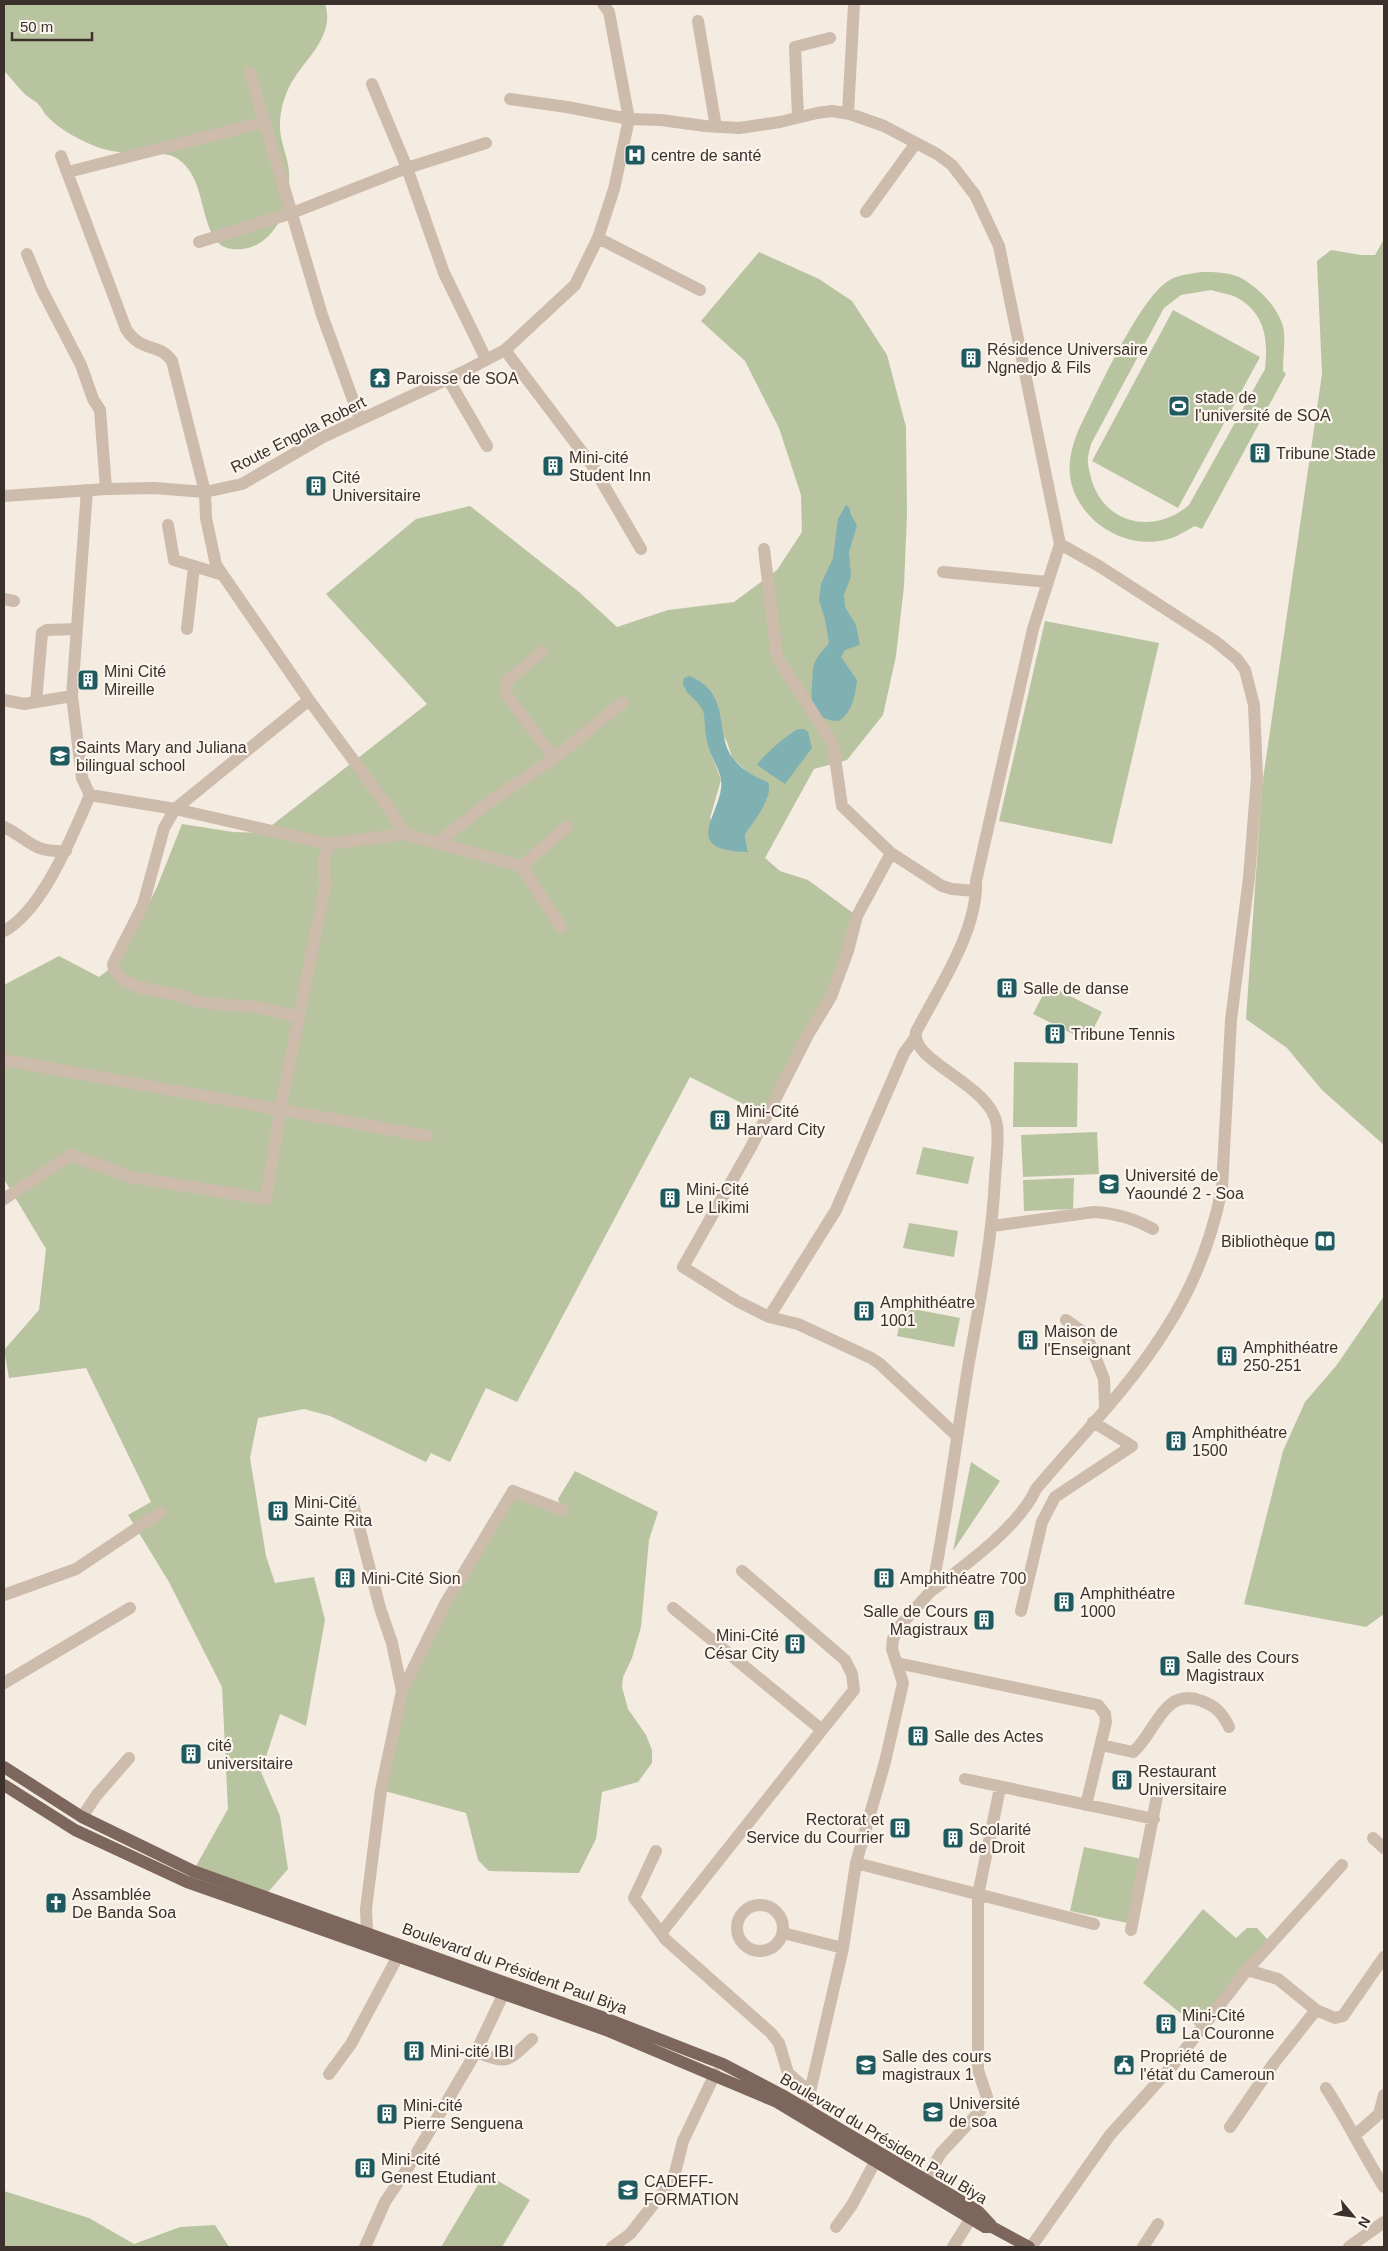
<svg xmlns="http://www.w3.org/2000/svg" width="1388" height="2251" font-family="Helvetica,sans-serif">
<style>
.green{fill:#b8c4a0;fill-rule:evenodd}
.water{fill:#7fb0b2}
.lines{fill:none;stroke-linecap:round;stroke-linejoin:round}
.minor{stroke:#cdbbac;stroke-width:12}
.major{stroke:#7d675c;stroke-width:12}
.labels{text-anchor:middle;stroke-width:4.5;stroke-linejoin:round;paint-order:stroke}
.poi-label{font-size:16px;fill:#3b302b;stroke:#fbf5ee;text-anchor:start}
.street-label{font-size:16px;fill:#3b302b;stroke:#fbf5ee}
</style>
<rect width="100%" height="100%" fill="#f4ebe1"/>
<!-- green -->
<path class="green" d="M4,4H325C335,33 309,56 295,77C286,90 280,108 280,124C279,140 288,156 289,172C291,202 278,244 243,249C233,250 222,249 216,240C199,217 205,178 178,159C166,151 147,155 133,154C123,153 110,151 100,148C83,142 60,130 48,117C44,114 43,109 39,105C36,101 31,99 27,96C19,89 12,79 4,71Z
M1384,239V1145L1322,1090L1287,1048L1246,1019L1262,786L1322,374L1317,261L1331,250L1361,255H1375Z
M759,252L819,279L852,301L887,355L906,427L907,514L904,586L896,656L883,715L847,760L814,769L765,858L780,871L808,880L857,916L848,951L767,1116L690,1077L517,1402L486,1388L450,1462L431,1453L426,1462L330,1416L304,1409L258,1418L250,1458L266,1556L275,1583L314,1577L325,1620L306,1726L280,1714L261,1772L280,1816L288,1869L270,1890L253,1905L187,1882L228,1809L222,1687L169,1582L128,1515L151,1502L86,1368L9,1378L4,1350L39,1310L46,1249L4,1179V985L59,956L99,977L120,961L157,887L182,824L233,832L262,833L427,704L326,594L416,519L470,506L579,592L617,627L668,610L734,602L777,570L802,532L801,495L779,428L745,361L701,321ZM689,676L727,742L732,757L752,777L768,782L767,799L745,835L748,851L710,818L721,780L707,742L704,708L684,688Z
M1201,272C1214,272 1226,272 1239,277C1258,286 1282,311 1284,332C1285,345 1283,359 1283,371L1286,374L1202,529L1195,526C1184,532 1172,540 1159,541C1121,547 1080,520 1071,482C1067,464 1072,445 1079,429C1096,395 1139,299 1168,281C1177,275 1189,274 1201,272ZM1211,290C1220,293 1233,294 1241,300C1266,316 1268,342 1265,369L1189,505C1154,535 1104,525 1091,478C1090,473 1088,467 1088,463C1087,457 1090,449 1091,444L1164,308L1181,295Z
M1173,310L1260,357L1178,508L1092,461Z
M1045,621L1159,643L1112,844L999,821Z
M1048,985L1102,1012L1087,1041L1033,1014Z
M1014,1062L1078,1063L1077,1127H1013Z
M1097,1132L1099,1174L1023,1177L1021,1135Z
M923,1147L974,1157L968,1184L916,1174Z
M1074,1178L1073,1209L1024,1211L1023,1180Z
M909,1223L958,1231L954,1257L903,1248Z
M1384,1296V1614L1366,1627L1244,1604L1283,1451L1305,1402L1336,1366Z
M903,1307L960,1318L954,1347L897,1336Z
M971,1462L1000,1481L953,1551Z
M575,1471L658,1512L649,1540L641,1627L632,1658L623,1677L622,1687L628,1709L646,1735L652,1750V1763L638,1782L602,1792L596,1839L579,1873L489,1871L478,1860L466,1813L381,1790L400,1698L513,1491L562,1509L558,1499Z
M1084,1847L1142,1859L1128,1923L1070,1911Z
M1203,1909L1236,1938L1247,1928H1257L1268,1940L1199,2028L1143,1983Z
M485,2173L530,2200L502,2247H441Z
M4,2191L89,2218L134,2244L180,2227L215,2225L229,2247H4Z"/>
<!-- water -->
<path class="water" d="M846,505L849,507L851,515L857,525L849,552L851,576L844,595L845,607L856,625L860,645L845,650L841,657L857,680C855,696 853,711 839,721C813,719 810,708 812,685C813,677 812,669 815,662C818,655 824,649 829,643L825,619L819,600L821,584L833,558L838,519Z
M689,676C732,692 714,734 733,758C742,770 754,777 768,782C774,798 753,821 745,835L748,852C675,851 726,811 721,779C718,766 710,755 707,742C705,734 705,724 704,715C703,700 678,693 684,678Z
M798,729H804L808,732L812,748L785,784L757,765C763,755 787,735 798,729Z"/>
<g class="lines">
<!-- minor -->
<path class="minor" d="M698,21L716,127
M250,73L322,315L360,419
M372,84L407,168L444,273L486,359
M510,99L567,107L629,119L661,120L705,126L739,128L780,122L817,113L832,111L850,114L884,126L937,154L952,165L975,195L999,246L1060,544L1033,629L976,881C978,931 938,989 916,1032C910,1062 991,1084 997,1125C999,1142 996,1161 995,1178C992,1240 980,1301 969,1362C957,1434 948,1507 934,1579L930,1592L899,1627L893,1639L892,1649L903,1683L885,1762L856,1863L843,1948L804,2118
M848,113L854,4
M798,116L795,47L830,38
M68,172L265,122
M866,212L916,143
M598,238L700,290
M199,242L292,213L407,168L486,143
M27,254L42,290L81,365L93,399L100,410L106,489
M505,350L592,465L641,549
M448,379L487,446
M87,490L72,696L82,778L90,795
M4,496L106,489L154,488L205,492L242,484L323,437L463,372L505,350L575,285L598,238L614,189L629,119L609,12L603,4
M168,525L174,560L220,574
M764,549L777,657L833,744L842,806L891,853
M943,572L1048,582
M4,599L14,601
M187,629L194,567
M542,652L507,681L506,694L554,758
M4,700L24,704L36,702L42,633L47,630L76,629
M309,700L393,814L404,834
M36,702L72,696
M4,827C31,840 32,853 66,851
M438,842L491,801L554,758L622,703
M521,866L567,827
M4,931C43,910 73,834 90,795L175,809L309,700L216,565L206,518L205,492L172,361C159,342 142,354 126,329L61,156
M299,1017C284,1014 269,1009 254,1007C235,1005 215,1005 196,1001C190,1000 184,996 178,995C161,992 114,987 113,964L143,905L164,828L175,809L329,844L404,834L521,866L561,927
M4,1060L427,1136
M4,1199L71,1155L131,1177L266,1199L280,1111L325,887L324,860L329,844
M992,1226L1094,1212C1115,1213 1135,1219 1153,1229
M769,1317L836,1210L904,1053L915,1038
M1066,1320L1086,1334L1104,1379L1105,1407
M957,1436L880,1364L871,1358L798,1324L769,1317L737,1301L683,1267L751,1147L808,1035L831,997L848,951L857,916L891,853L942,886L952,889L976,891
M352,1500L380,1608L392,1643L402,1691
M742,1571L845,1660L852,1674L854,1690L822,1730
M930,1592C963,1567 1019,1527 1036,1489C1079,1438 1128,1389 1164,1332C1193,1288 1212,1239 1222,1188L1231,1020L1249,878L1257,777L1254,705L1245,670L1237,659L1215,641L1099,566L1060,544
M4,1595L76,1569L161,1512
M673,1608L822,1730L661,1933L665,1939L771,2033L779,2043L788,2073L811,2093
M1021,1611L1042,1522L1055,1497L1132,1446L1093,1422
M897,1663L1098,1705L1105,1714L1106,1722L1086,1805
M4,1683L130,1608
M1101,1745L1133,1752C1156,1733 1163,1686 1202,1701C1216,1706 1223,1714 1229,1727
M965,1779L1154,1819
M82,1817L96,1796L129,1758
M1373,1838L1384,1848
M656,1851L634,1898L661,1933
M856,1863L1094,1924
M737 1928a23 23 0 1 1 46 0a23 23 0 1 1-46 0Z
M1131,1930L1158,1791
M367,1931L366,1909L381,1790L402,1691L445,1604L513,1491L562,1510
M783,1933L843,1948
M1247,1970L1278,1979L1316,2010L1335,2018L1343,2016L1384,1957
M476,2052C509,2064 506,2063 532,2039
M329,2074L351,2044L398,1956
M1326,2088C1347,2120 1363,2154 1384,2187
M1230,2127L1274,2063L1316,2010
M1354,2136L1379,2114L1384,2095
M925,2180L941,2153L980,2111L987,2097L978,2070V1895L1000,1788
M836,2227L852,2205L875,2162
M365,2247L385,2202L409,2166L476,2052L503,1995
M612,2247L630,2234L668,2186L675,2173L683,2141L715,2074
M953,2247L971,2218
M1031,2247L1110,2135L1173,2065L1247,1970L1342,1865
M1143,2247L1158,2224
M1349,2247L1384,2222"/>
<!-- major -->
<path class="major" d="M4,1767L82,1817L193,1871L610,2020L723,2064L782,2095L978,2211L991,2225
M4,1785L75,1830L187,1882L606,2030L777,2102L985,2227H992L1029,2247"/>
</g>
<!-- icons -->
<defs>
<g id="hospital-square" transform="scale(1.125)"><rect x="-9" y="-9" width="18" height="18" rx="4" fill="#1f5a5e" stroke="#fbf5ee"/><path d="M-5-5h3v3.5h4V-5h3V5h-3V1.5h-4V5h-3Z" fill="#fff"/></g>
<g id="building-square" transform="scale(1.125)"><rect x="-9" y="-9" width="18" height="18" rx="4" fill="#1f5a5e" stroke="#fbf5ee"/><path d="M-4-6H4V6H1V3H-1V6H-4ZM-2.5-4.3h1.7v1.8h-1.7ZM.8-4.3h1.7v1.8H.8ZM-2.5-1h1.7V.8h-1.7ZM.8-1h1.7V.8H.8Z" fill="#fff"/></g>
<g id="temple-square" transform="scale(1.125)"><rect x="-9" y="-9" width="18" height="18" rx="4" fill="#1f5a5e" stroke="#fbf5ee"/><path d="M0-6L5-2H3V0L6.5 2.5H4V6H1.5V3h-3V6H-4V2.5H-6.5L-3 0V-2H-5Z" fill="#fff"/></g>
<g id="stadium-square" transform="scale(1.125)"><rect x="-9" y="-9" width="18" height="18" rx="4" fill="#1f5a5e" stroke="#fbf5ee"/><path d="M0-5a6.5 5 0 1 0 0 10a6.5 5 0 1 0 0-10ZM-3.5-1.8h7v3.6h-7Z" fill="#fff"/></g>
<g id="school-square" transform="scale(1.125)"><rect x="-9" y="-9" width="18" height="18" rx="4" fill="#1f5a5e" stroke="#fbf5ee"/><path d="M0-5L7-2L0 1L-7-2ZM-4 1L0 2.5L4 1V4Q0 6-4 4Z" fill="#fff"/></g>
<g id="university-square" transform="scale(1.125)"><rect x="-9" y="-9" width="18" height="18" rx="4" fill="#1f5a5e" stroke="#fbf5ee"/><path d="M0-5L7-2L0 1L-7-2ZM-4 1L0 2.5L4 1V4Q0 6-4 4Z" fill="#fff"/></g>
<g id="library-square" transform="scale(1.125)"><rect x="-9" y="-9" width="18" height="18" rx="4" fill="#1f5a5e" stroke="#fbf5ee"/><path d="M-6-4Q-3-5.5-.7-3.5V5Q-3 3-6 4ZM6-4Q3-5.5 .7-3.5V5Q3 3 6 4Z" fill="#fff"/></g>
<g id="church-square" transform="scale(1.125)"><rect x="-9" y="-9" width="18" height="18" rx="4" fill="#1f5a5e" stroke="#fbf5ee"/><path d="M-1.2-6h2.4v3.5h3.3v2.4h-3.3V6h-2.4V-.1h-3.3v-2.4h3.3Z" fill="#fff"/></g>
<g id="civic-square" transform="scale(1.125)"><rect x="-9" y="-9" width="18" height="18" rx="4" fill="#1f5a5e" stroke="#fbf5ee"/><path d="M-.6-6.5H3V-4.5H.6V-3L4-1V1h2V6H-6V1h2V-1L-.6-3ZM-1.2 2.5V6h2.4V2.5Z" fill="#fff"/></g>
</defs>
<g fill-rule="evenodd">
<use href="#hospital-square" x="635" y="155"/>
<use href="#building-square" x="971" y="358"/>
<use href="#temple-square" x="380" y="378"/>
<use href="#stadium-square" x="1179" y="406"/>
<use href="#building-square" x="1260" y="453"/>
<use href="#building-square" x="553" y="466"/>
<use href="#building-square" x="316" y="486"/>
<use href="#building-square" x="88" y="680"/>
<use href="#school-square" x="60" y="756"/>
<use href="#building-square" x="1007" y="988"/>
<use href="#building-square" x="1055" y="1034"/>
<use href="#building-square" x="720" y="1120"/>
<use href="#university-square" x="1109" y="1184"/>
<use href="#building-square" x="670" y="1198"/>
<use href="#library-square" x="1325" y="1241"/>
<use href="#building-square" x="864" y="1311"/>
<use href="#building-square" x="1028" y="1340"/>
<use href="#building-square" x="1227" y="1356"/>
<use href="#building-square" x="1176" y="1441"/>
<use href="#building-square" x="278" y="1511"/>
<use href="#building-square" x="345" y="1578"/>
<use href="#building-square" x="884" y="1578"/>
<use href="#building-square" x="1064" y="1602"/>
<use href="#building-square" x="984" y="1620"/>
<use href="#building-square" x="795" y="1644"/>
<use href="#building-square" x="1170" y="1666"/>
<use href="#building-square" x="918" y="1736"/>
<use href="#building-square" x="191" y="1754"/>
<use href="#building-square" x="1122" y="1780"/>
<use href="#building-square" x="900" y="1828"/>
<use href="#building-square" x="953" y="1838"/>
<use href="#church-square" x="56" y="1903"/>
<use href="#building-square" x="1166" y="2024"/>
<use href="#building-square" x="414" y="2051"/>
<use href="#university-square" x="866" y="2065"/>
<use href="#civic-square" x="1124" y="2065"/>
<use href="#university-square" x="933" y="2112"/>
<use href="#building-square" x="387" y="2114"/>
<use href="#building-square" x="365" y="2168"/>
<use href="#school-square" x="628" y="2190"/>
</g>
<g class="labels">
<!-- poi labels -->
<g class="poi-label">
<text x="651" y="161">centre de santé</text>
<text x="987" y="355">Résidence Universaire<tspan x="987" dy="18">Ngnedjo &amp; Fils</tspan></text>
<text x="396" y="384">Paroisse de SOA</text>
<text x="1195" y="403">stade de<tspan x="1195" dy="18">l'université de SOA</tspan></text>
<text x="1276" y="459">Tribune Stade</text>
<text x="569" y="463">Mini-cité<tspan x="569" dy="18">Student Inn</tspan></text>
<text x="332" y="483">Cité<tspan x="332" dy="18">Universitaire</tspan></text>
<text x="104" y="677">Mini Cité<tspan x="104" dy="18">Mireille</tspan></text>
<text x="76" y="753">Saints Mary and Juliana<tspan x="76" dy="18">bilingual school</tspan></text>
<text x="1023" y="994">Salle de danse</text>
<text x="1071" y="1040">Tribune Tennis</text>
<text x="736" y="1117">Mini-Cité<tspan x="736" dy="18">Harvard City</tspan></text>
<text x="1125" y="1181">Université de<tspan x="1125" dy="18">Yaoundé 2 - Soa</tspan></text>
<text x="686" y="1195">Mini-Cité<tspan x="686" dy="18">Le Likimi</tspan></text>
<text x="1309" y="1247" text-anchor="end">Bibliothèque</text>
<text x="880" y="1308">Amphithéatre<tspan x="880" dy="18">1001</tspan></text>
<text x="1044" y="1337">Maison de<tspan x="1044" dy="18">l'Enseignant</tspan></text>
<text x="1243" y="1353">Amphithéatre<tspan x="1243" dy="18">250-251</tspan></text>
<text x="1192" y="1438">Amphithéatre<tspan x="1192" dy="18">1500</tspan></text>
<text x="294" y="1508">Mini-Cité<tspan x="294" dy="18">Sainte Rita</tspan></text>
<text x="361" y="1584">Mini-Cité Sion</text>
<text x="900" y="1584">Amphithéatre 700</text>
<text x="1080" y="1599">Amphithéatre<tspan x="1080" dy="18">1000</tspan></text>
<text x="968" y="1617" text-anchor="end">Salle de Cours<tspan x="968" dy="18">Magistraux</tspan></text>
<text x="779" y="1641" text-anchor="end">Mini-Cité<tspan x="779" dy="18">César City</tspan></text>
<text x="1186" y="1663">Salle des Cours<tspan x="1186" dy="18">Magistraux</tspan></text>
<text x="934" y="1742">Salle des Actes</text>
<text x="207" y="1751">cité<tspan x="207" dy="18">universitaire</tspan></text>
<text x="1138" y="1777">Restaurant<tspan x="1138" dy="18">Universitaire</tspan></text>
<text x="884" y="1825" text-anchor="end">Rectorat et<tspan x="884" dy="18">Service du Courrier</tspan></text>
<text x="969" y="1835">Scolarité<tspan x="969" dy="18">de Droit</tspan></text>
<text x="72" y="1900">Assamblée<tspan x="72" dy="18">De Banda Soa</tspan></text>
<text x="1182" y="2021">Mini-Cité<tspan x="1182" dy="18">La Couronne</tspan></text>
<text x="430" y="2057">Mini-cité IBI</text>
<text x="882" y="2062">Salle des cours<tspan x="882" dy="18">magistraux 1</tspan></text>
<text x="1140" y="2062">Propriété de<tspan x="1140" dy="18">l'état du Cameroun</tspan></text>
<text x="949" y="2109">Université<tspan x="949" dy="18">de soa</tspan></text>
<text x="403" y="2111">Mini-cité<tspan x="403" dy="18">Pierre Senguena</tspan></text>
<text x="381" y="2165">Mini-cité<tspan x="381" dy="18">Genest Etudiant</tspan></text>
<text x="644" y="2187">CADEFF-<tspan x="644" dy="18">FORMATION</tspan></text>
</g>
<!-- street labels -->
<g class="street-label">
<text transform="translate(298 434) rotate(-27)" y="6">Route Engola Robert</text>
<text transform="translate(515 1968) rotate(20)" y="6">Boulevard du Président Paul Biya</text>
<text transform="translate(884 2138) rotate(31)" y="6">Boulevard du Président Paul Biya</text>
</g>
</g>
<!-- border -->
<rect width="1388" height="2251" fill="none" stroke="#3b302b" stroke-width="10"/>
<!-- north arrow -->
<g transform="translate(1353 2216) rotate(119)" stroke="#fbf5ee" stroke-width="4" paint-order="stroke">
<path d="M0-4L9 19L0 12L-9 19Z" fill="#3b302b"/>
<text y="-8" font-size="14" font-weight="bold" text-anchor="middle" fill="#3b302b">N</text>
</g>
<!-- scale -->
<path d="M12 32v8h80v-8" fill="none" stroke="#3b302b" stroke-width="2.5"/>
<text x="20" y="32" font-size="15" fill="#3b302b" stroke="#fbf5ee" stroke-width="4" paint-order="stroke">50 m</text>
</svg>
